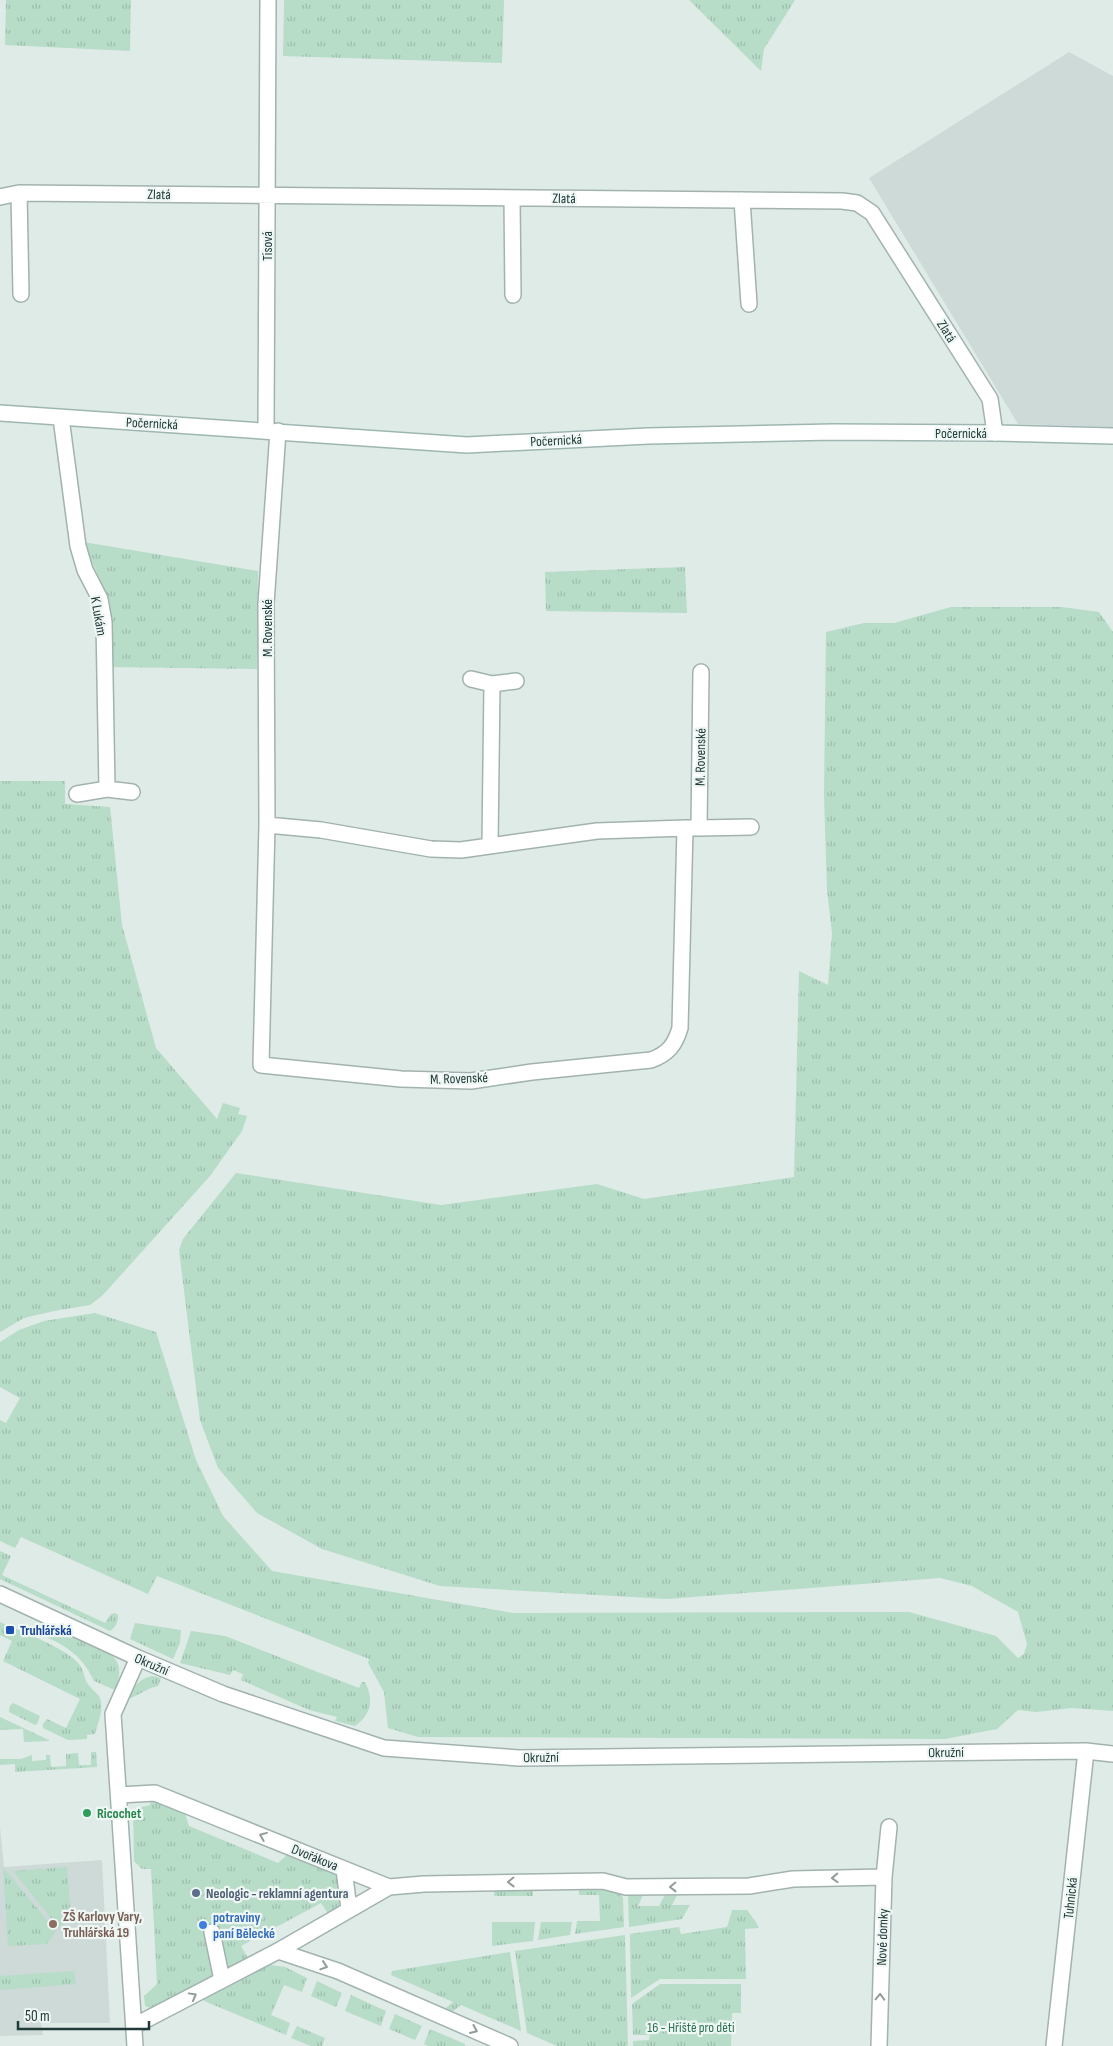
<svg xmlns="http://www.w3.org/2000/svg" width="1113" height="2046" font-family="'Sofia Sans Condensed',sans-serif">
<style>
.built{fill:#cddad7}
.grass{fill:url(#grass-tufts)}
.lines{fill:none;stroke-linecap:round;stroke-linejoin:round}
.street-casing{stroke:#a2b3af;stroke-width:18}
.secondary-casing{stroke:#9eb6b2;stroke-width:18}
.street{stroke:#fff;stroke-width:15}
.secondary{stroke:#fff;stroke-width:15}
.oneway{stroke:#909d9c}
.transit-dot{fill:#1a4fb4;stroke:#eff7f5;stroke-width:2}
.leisure-dot{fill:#2e9e5b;stroke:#eff7f5;stroke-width:2}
.service-dot{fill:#5c6f8a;stroke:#eff7f5;stroke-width:2}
.education-dot{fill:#8d6e63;stroke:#eff7f5;stroke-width:2}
.shop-dot{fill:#3f7fe0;stroke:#eff7f5;stroke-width:2}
.labels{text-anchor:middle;stroke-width:4.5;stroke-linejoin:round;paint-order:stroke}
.street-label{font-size:14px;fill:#203b38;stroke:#eff7f5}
.transit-label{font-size:14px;font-weight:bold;fill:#164399;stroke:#eff7f5;text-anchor:start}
.leisure-label{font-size:14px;font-weight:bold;fill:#27864d;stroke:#eff7f5;text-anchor:start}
.service-label{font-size:14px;font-weight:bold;fill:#4e5e75;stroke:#eff7f5;text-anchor:start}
.education-label{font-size:14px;font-weight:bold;fill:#785e54;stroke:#eff7f5;text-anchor:start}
.shop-label{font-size:14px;font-weight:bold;fill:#366cbe;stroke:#eff7f5;text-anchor:start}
.park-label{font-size:14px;fill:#2a7253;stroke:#eff7f5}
</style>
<defs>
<pattern id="grass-tufts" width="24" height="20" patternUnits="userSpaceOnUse" patternTransform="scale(1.25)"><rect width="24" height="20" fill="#b7dcc8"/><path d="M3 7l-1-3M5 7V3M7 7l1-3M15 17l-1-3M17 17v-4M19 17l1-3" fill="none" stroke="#9dbead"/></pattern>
</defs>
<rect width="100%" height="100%" fill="#dfebe7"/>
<!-- built -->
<path class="built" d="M1069,52L1113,76V427L1018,424L869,178Z
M0,1827L4,1867L102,1860L110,2023H41L43,2035L0,2036Z"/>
<!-- grass -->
<path class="grass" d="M6,0H131L130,51L5,45Z
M284,0H504L502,63L283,56Z
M689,0H795L764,49L761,71Z
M83,542L258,571L257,669L111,667L110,602Z
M685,567L687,613L546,611L545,572Z
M951,607H1062L1099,612L1113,632V1711L1072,1708L1036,1712L1018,1710L997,1729L945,1739L418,1737L388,1728L384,1692L368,1663L369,1659L157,1576L148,1594L21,1537L15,1548L0,1541V1420L6,1423L20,1398L0,1387V1342L19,1330L44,1321L95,1313L156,1332L196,1460L223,1516L272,1571L513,1613L909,1612L996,1636L1018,1658L1024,1654L1027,1644L1018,1612L972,1586L940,1578L667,1599L440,1586L322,1549L257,1513L218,1468L200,1420L179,1250L183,1239L236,1173L441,1205L597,1184L644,1199L794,1177L799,971L828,985L832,933L827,890L824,795L826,632L864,623H894Z
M0,781H65V804L110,807L122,925L156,1048L217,1119L223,1103L240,1108L238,1114L247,1116L242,1131L210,1176L102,1296L90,1305L54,1311L24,1318L0,1332Z
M0,1551L11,1556L2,1575L105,1623L111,1614L115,1613L118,1615C118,1622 116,1627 110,1631L0,1579Z
M0,1622C18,1630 68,1649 79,1664C83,1669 84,1675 86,1681C89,1687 95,1691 99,1696C105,1708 98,1722 95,1734L87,1735V1739L68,1740L43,1728V1724L47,1719L66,1728L80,1699L3,1661L12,1641L0,1635Z
M135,1623L181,1630L180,1643L173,1659L130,1639Z
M30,1629C51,1633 110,1642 118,1664C121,1673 118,1682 115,1690L94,1681C79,1649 60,1644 30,1629Z
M191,1631L225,1636L359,1688L362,1682H365C374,1699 371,1715 355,1726L335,1721L337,1717L309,1710L241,1680L243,1674L233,1670L230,1675L180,1663Z
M152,1676L161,1678L158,1686L151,1688L131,1698L129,1697C134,1685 140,1679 152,1676Z
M13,1703L40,1716L37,1724L35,1725L9,1712L10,1706Z
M0,1717L49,1740V1741L24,1742L23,1729L0,1730Z
M91,1752H96L97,1767L15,1772V1764L0,1765V1759H21L32,1755V1761L46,1760V1755H50L51,1767L66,1766V1754L78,1753L79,1765H91Z
M150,1799L183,1808L189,1826L278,1863L287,1855L294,1854L333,1870L340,1880L341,1902L337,1910L329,1915L321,1903L241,1946L248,1958L153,2009L145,2006L144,1996L157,1984L151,1869H142L134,1861L133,1812L138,1808L150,1805Z
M3,1867L56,1931L47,1944L8,1946Z
M67,1867L71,1919L59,1928L13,1871Z
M579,1887H597L619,1892L623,1898L624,1927L575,1934L577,1921H600L599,1895H579Z
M533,1888V1896H494V1889Z
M667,1891H679L672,1905H690L682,1919L629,1927L628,1895H643L638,1906H659Z
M732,1910H747L756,1922L759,1928L745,1929L746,1979H660L631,1998L630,1934L679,1927L681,1934L727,1927Z
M492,1922H535L533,1941L492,1946Z
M541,1922H572L570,1935L538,1940Z
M625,1935L628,2046H557L527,2033L515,1951Z
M510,1952L521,2031L461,2005L448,2015L441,2012L453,2002L391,1975L392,1971Z
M271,1965L285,1967L307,1978L302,1992L284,1985L271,2015L290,2023L286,2035L204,2001V1998L265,1966Z
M74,1971L76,1984L0,1990V1976Z
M317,1981L342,1993L336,2007L311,1996Z
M660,1984H741V2013H732L731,2046H633V2041L649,2040L650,2035H633L632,2004Z
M351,1995L386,2011L381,2026L345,2011Z
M395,2014L422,2026L415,2040L389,2029Z
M297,2026L325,2038L322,2046H311L291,2038Z
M430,2029L465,2044V2046H428L424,2044Z"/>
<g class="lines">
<!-- street casing -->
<g class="street-casing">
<path id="street" d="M19,193L21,294
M0,197L19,193L842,201L857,203L872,213L990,399L995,433
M512,198L513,295
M742,200L749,304
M61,418L78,546L85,570L100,599L104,622L107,789
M266,430L268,0
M471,679L492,684L516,681
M77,794L107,789L132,792
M267,825L321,830L431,849L461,850L597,831L685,828L680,1028C675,1045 668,1054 651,1060L532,1072L471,1081L401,1079L261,1065L267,825L266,604L278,431
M685,828H699L701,672
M699,828L751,827
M490,845L492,684
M0,1594L138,1658L223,1694L384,1748L519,1758L1086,1751L1113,1754
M119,1795L155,1793L389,1887
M344,1869L349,1909
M212,1932L222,1980
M278,1951L338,1971L510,2046
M134,2026L278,1951L389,1887L424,1884L603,1881L626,1887L749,1886L793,1879L884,1877
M135,2046L113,1714L138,1658
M879,2046L884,1877L889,1827
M1054,2046L1086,1751"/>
</g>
<!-- secondary casing -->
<g class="secondary-casing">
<path id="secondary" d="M0,413L467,445L648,436L833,432L995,433L1113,436"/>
</g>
<!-- street -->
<use href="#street" class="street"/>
<!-- secondary -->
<use href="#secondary" class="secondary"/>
</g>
<!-- one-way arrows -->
<defs><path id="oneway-chevron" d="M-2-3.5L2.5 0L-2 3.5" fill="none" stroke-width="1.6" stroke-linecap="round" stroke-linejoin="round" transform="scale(1.25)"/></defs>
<g class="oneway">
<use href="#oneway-chevron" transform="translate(263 1836) rotate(-158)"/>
<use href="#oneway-chevron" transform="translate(835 1878) rotate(178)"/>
<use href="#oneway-chevron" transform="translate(511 1882) rotate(179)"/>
<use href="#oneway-chevron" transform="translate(673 1887) rotate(179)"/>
<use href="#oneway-chevron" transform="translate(324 1966) rotate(18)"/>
<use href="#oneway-chevron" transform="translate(193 1996) rotate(-29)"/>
<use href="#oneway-chevron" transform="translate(880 1997) rotate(-88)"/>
<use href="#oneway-chevron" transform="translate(474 2030) rotate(24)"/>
</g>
<!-- markers -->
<rect class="transit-dot" x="5" y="1625" width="10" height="10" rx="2.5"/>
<circle class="leisure-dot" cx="87" cy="1813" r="5"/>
<circle class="service-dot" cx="196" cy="1893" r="5"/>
<circle class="education-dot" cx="53" cy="1924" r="5"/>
<circle class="shop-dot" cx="203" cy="1925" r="5"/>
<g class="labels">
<!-- street labels -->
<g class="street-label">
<text transform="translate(159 194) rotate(1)" y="5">Zlatá</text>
<text transform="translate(564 198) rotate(1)" y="5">Zlatá</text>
<text transform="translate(267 246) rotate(-90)" y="5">Tisová</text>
<text transform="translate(947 331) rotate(58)" y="5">Zlatá</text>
<text transform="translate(152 423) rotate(3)" y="5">Počernická</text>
<text x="961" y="438">Počernická</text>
<text transform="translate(556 440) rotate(-3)" y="5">Počernická</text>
<text transform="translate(99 616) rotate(80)" y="5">K Lukám</text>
<text transform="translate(267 628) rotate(-90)" y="5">M. Rovenské</text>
<text transform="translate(700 757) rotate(-89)" y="5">M. Rovenské</text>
<text transform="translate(459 1078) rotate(-2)" y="5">M. Rovenské</text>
<text transform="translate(152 1664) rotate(23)" y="5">Okružní</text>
<text transform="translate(946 1752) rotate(-1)" y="5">Okružní</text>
<text transform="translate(541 1757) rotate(-1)" y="5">Okružní</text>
<text transform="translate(315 1857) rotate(22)" y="5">Dvořákova</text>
<text transform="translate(1070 1898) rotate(-84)" y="5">Tuhnická</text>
<text transform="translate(882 1937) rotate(-88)" y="5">Nové domky</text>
</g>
<!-- transit labels -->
<g class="transit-label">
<text x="20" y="1635">Truhlářská</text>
</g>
<!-- leisure labels -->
<g class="leisure-label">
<text x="97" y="1818">Ricochet</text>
</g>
<!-- service labels -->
<g class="service-label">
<text x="206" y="1898">Neologic - reklamní agentura</text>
</g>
<!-- education labels -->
<g class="education-label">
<text x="63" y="1921">ZŠ Karlovy Vary,<tspan x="63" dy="16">Truhlářská 19</tspan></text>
</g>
<!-- shop labels -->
<g class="shop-label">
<text x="213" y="1922">potraviny<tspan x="213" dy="16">paní Bělecké</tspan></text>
</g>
<!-- park labels -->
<g class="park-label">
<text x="691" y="2032">16 - Hřiště pro děti</text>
</g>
</g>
<!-- scale -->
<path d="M18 2021v8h131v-8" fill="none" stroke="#203b38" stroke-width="2.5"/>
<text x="25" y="2021" font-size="15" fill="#203b38" stroke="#eff7f5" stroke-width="4" paint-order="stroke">50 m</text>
</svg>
